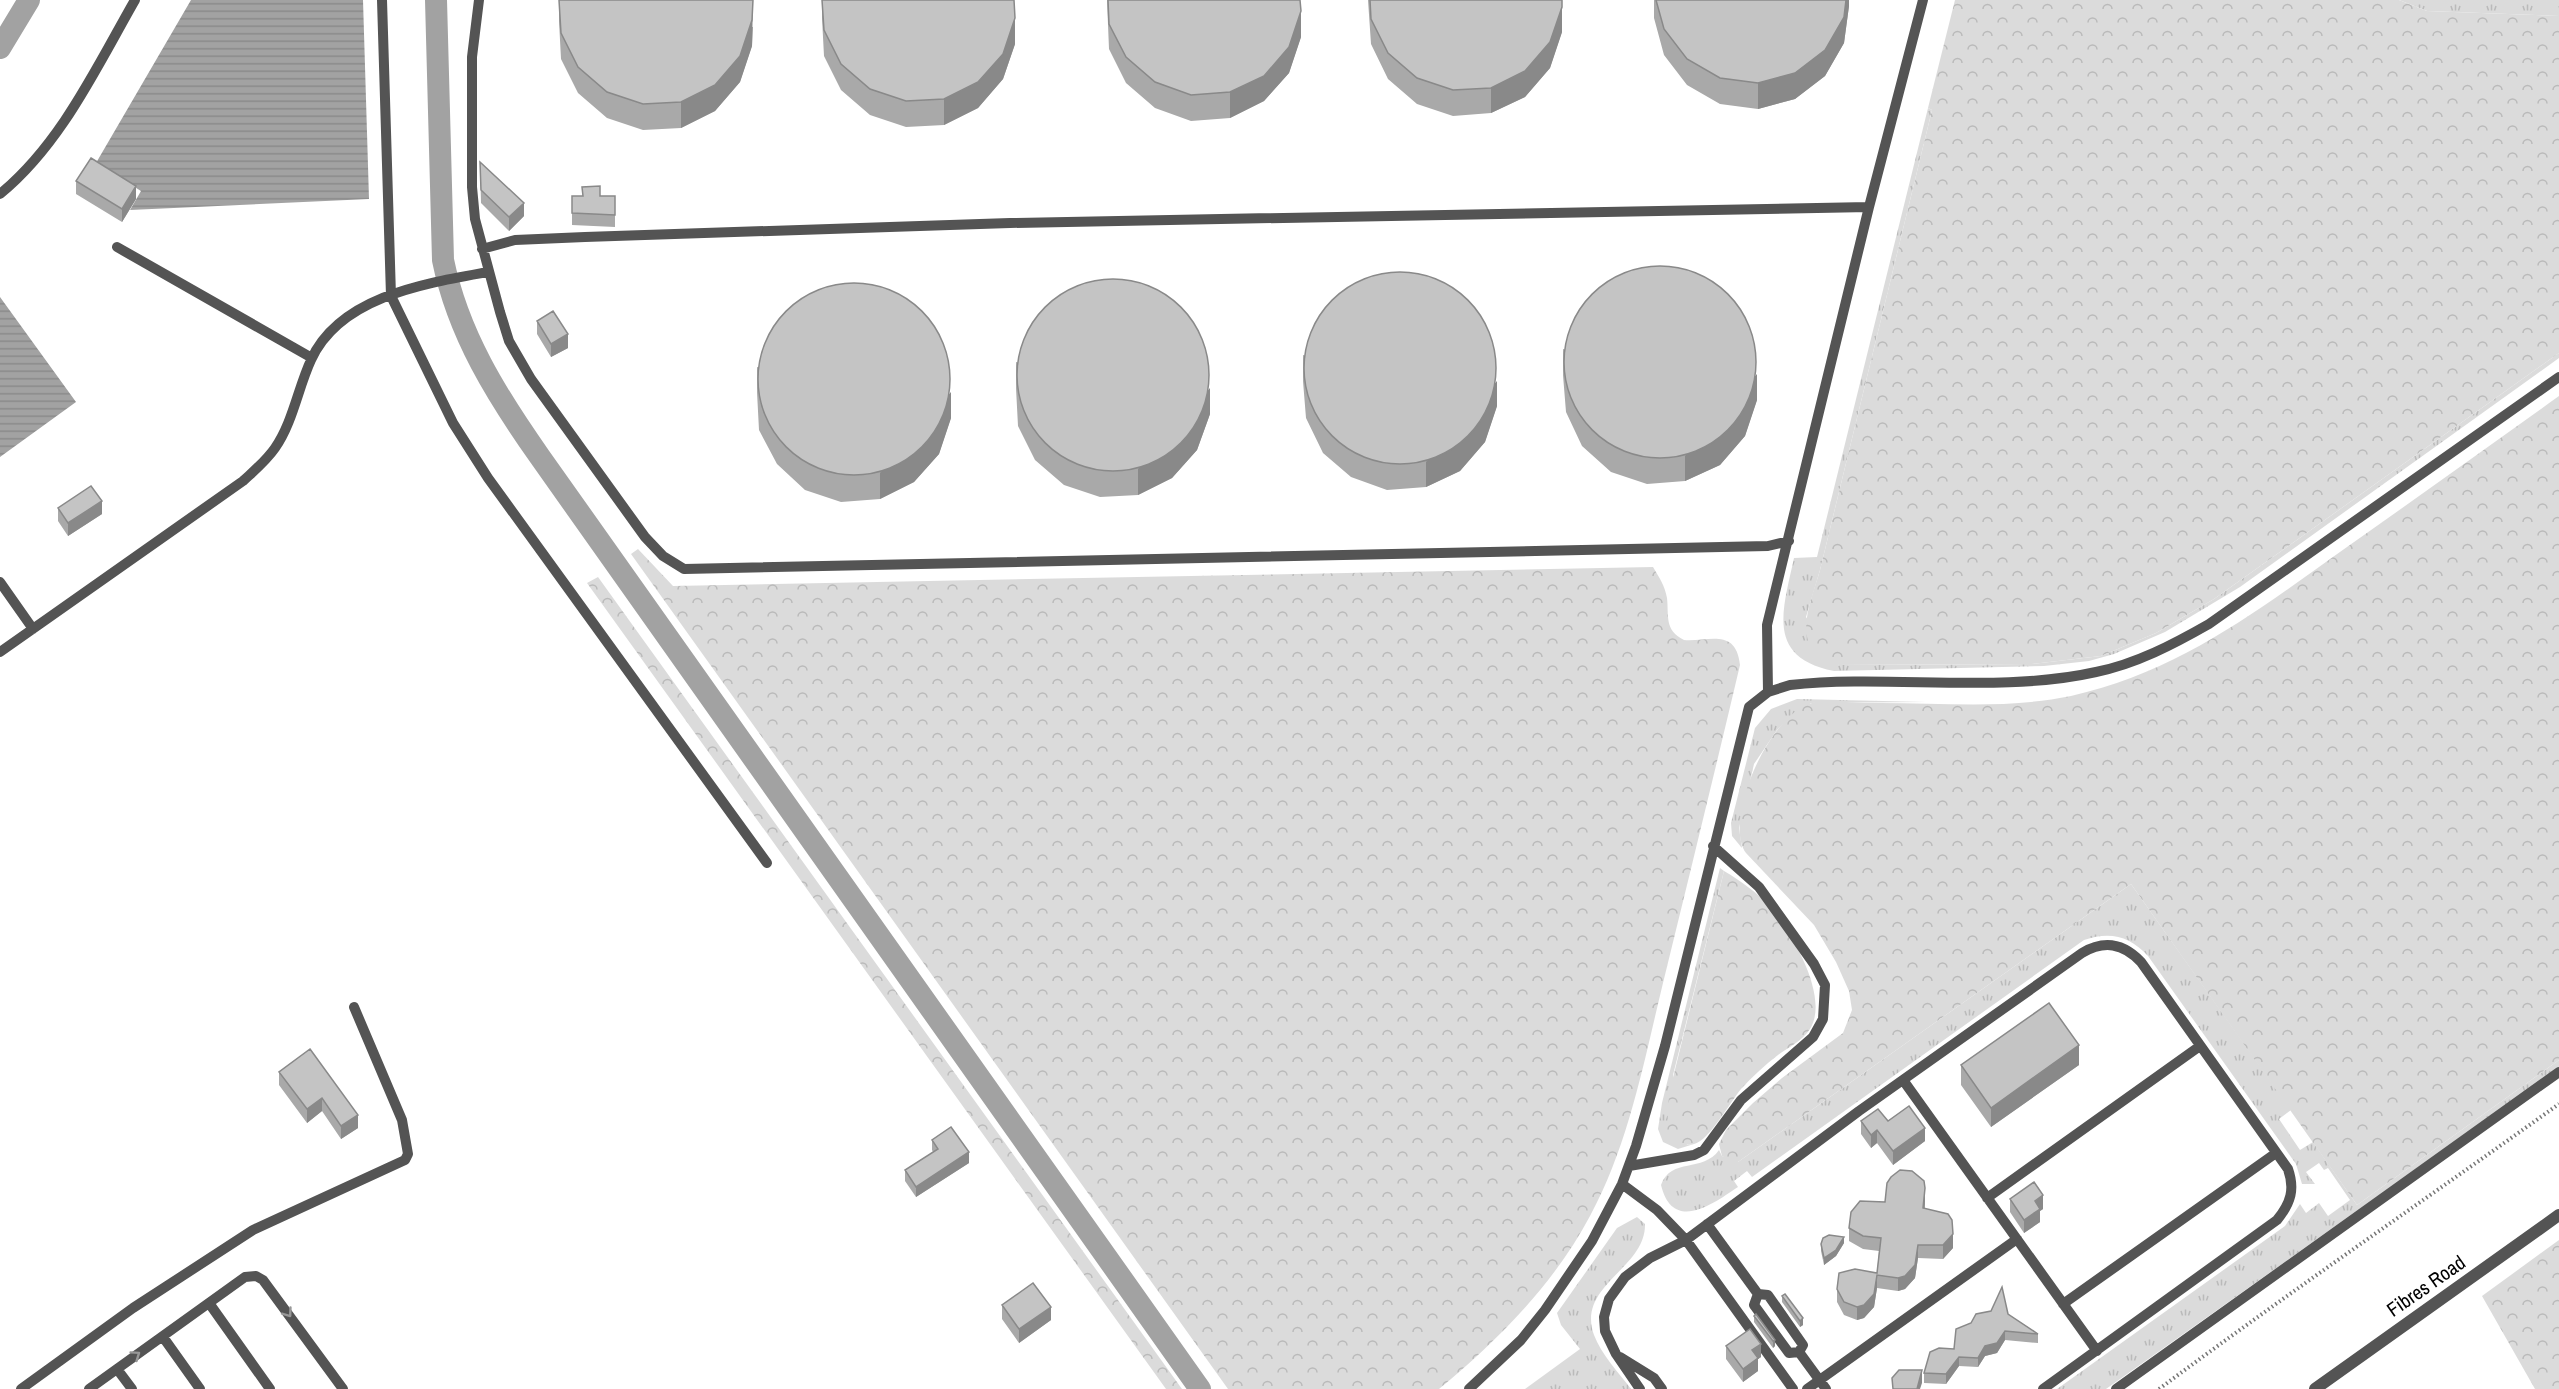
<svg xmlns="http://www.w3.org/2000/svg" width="2559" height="1389" font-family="'Archivo Narrow',sans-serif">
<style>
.grass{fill:url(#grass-tufts)}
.forest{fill:url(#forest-crowns)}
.water{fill:url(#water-rules)}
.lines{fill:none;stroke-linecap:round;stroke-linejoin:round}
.canal{stroke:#a2a2a2;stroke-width:22}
.path{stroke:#767676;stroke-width:4;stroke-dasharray:1.5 3;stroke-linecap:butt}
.lane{stroke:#545454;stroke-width:10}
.street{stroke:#545454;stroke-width:12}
.wall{fill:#a9a9a9}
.shaded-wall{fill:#898989}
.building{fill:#c4c4c4;stroke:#898989;stroke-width:1.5}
.oneway{stroke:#989898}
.labels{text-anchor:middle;stroke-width:5;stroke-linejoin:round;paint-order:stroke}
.street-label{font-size:20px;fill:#000;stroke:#fff}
</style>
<defs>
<pattern id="grass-tufts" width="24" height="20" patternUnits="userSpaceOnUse" patternTransform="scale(1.5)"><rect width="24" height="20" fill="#dbdbdb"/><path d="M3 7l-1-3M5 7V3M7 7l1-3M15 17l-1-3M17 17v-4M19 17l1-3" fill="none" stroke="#bababa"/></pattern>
<pattern id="forest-crowns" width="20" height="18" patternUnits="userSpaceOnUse" patternTransform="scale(1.5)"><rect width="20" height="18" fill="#dbdbdb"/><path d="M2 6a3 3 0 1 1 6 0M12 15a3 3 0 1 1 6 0" fill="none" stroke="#bababa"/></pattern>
<pattern id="water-rules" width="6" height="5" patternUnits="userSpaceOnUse" patternTransform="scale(1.5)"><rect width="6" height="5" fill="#a2a2a2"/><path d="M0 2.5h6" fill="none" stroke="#8a8a8a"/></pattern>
</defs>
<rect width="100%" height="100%" fill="#fff"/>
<!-- grass -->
<path class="grass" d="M2399,0H2559V16L2427,11Z
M1928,108L1932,110L1820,570L1806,617L1839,665L2032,664L2101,656L2156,633L2214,599L2559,353V358L2240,587L2165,632L2114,654L2089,661L2044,666L1834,671C1765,657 1783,610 1794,558L1817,557Z
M1797,699L1926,702L1811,703L1787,720L1777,730L1754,764L1739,828L1742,848L1732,836L1731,823L1755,728L1771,709Z
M1720,868L1724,871L1673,1075L1687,1145L1694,1144L1678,1149L1663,1142L1658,1129L1662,1103Z
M2131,884L2291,1110L2279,1119L2300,1150L2313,1142L2357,1205L2559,1060V1067L2106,1389H2057L2285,1226L2300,1204L2306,1213L2319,1203L2328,1216L2350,1200L2328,1168L2324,1170L2319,1163L2306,1172L2315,1184H2302L2296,1164L2148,956C2130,936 2110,931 2084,940L1752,1177L1747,1171L1734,1181L1738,1187C1714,1203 1673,1234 1661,1185C1671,1157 1703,1173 1719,1150L1722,1156L1738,1162Z
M1637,1217L1645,1224C1646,1269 1576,1285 1594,1335C1601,1354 1619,1373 1631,1389H1525L1580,1349L1561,1325L1557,1313L1617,1228Z"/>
<!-- forest -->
<path class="forest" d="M1955,0H2399L2427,11L2559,16V353L2214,599L2156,633L2101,656L2032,664L1839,665C1787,652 1810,605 1820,570L1932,110L1928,108Z
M2559,396V1060L2357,1205L2131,884L1738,1162H1732L1722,1156L1719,1144L1726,1130L1753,1103L1782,1078L1843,1033L1852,1010L1849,991L1836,962L1814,925L1746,853C1722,820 1770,713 1812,703C1828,699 1851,703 1868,703C1936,702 2003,710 2071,696C2181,671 2258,610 2347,547C2418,497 2488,447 2559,396Z
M638,549L673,586L1653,567C1659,577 1665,586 1667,598C1669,616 1664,630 1684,640C1708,642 1736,627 1740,665C1715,771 1689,877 1663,983C1644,1061 1629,1144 1590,1216C1554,1284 1498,1340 1439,1389H1228L631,554Z
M598,577L1182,1389H1166L587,583Z
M1724,871C1741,881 1758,893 1771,908C1792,933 1830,997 1810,1029C1802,1041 1789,1047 1778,1055C1765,1065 1752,1077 1741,1089C1730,1102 1709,1141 1694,1144C1682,1147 1673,1140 1667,1131L1669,1094Z
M2559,1240V1389H2535L2482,1296Z"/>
<!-- water -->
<path class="water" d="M191,0H363L369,199L130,210L141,191L96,163Z
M0,297L76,402L0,457Z"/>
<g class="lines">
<!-- canal -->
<path class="canal" d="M436,0L443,260C458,334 497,396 540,457L1200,1389
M0,48L29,0"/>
<!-- path -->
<path class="path" d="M2159,1389C2291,1291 2426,1199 2559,1104"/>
<!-- lane -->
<path class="lane" d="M382,0L391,296L453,423L488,478L767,863
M479,0L472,57V187L475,219L500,312L509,341L531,379L645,537L663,556L684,569L1768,546L1789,541
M0,194C61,144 96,68 135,0
M117,247L312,358
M482,249L515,240L585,237L1010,223L1869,207
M0,582L33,629
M0,652L243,481C255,470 266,461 275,448C293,422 298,388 311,360C340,296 427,283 488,272
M1768,692L1767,625L1869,207L1923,0
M1903,1080L2097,1351
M1629,1166L1694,1155L1704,1150L1741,1100L1813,1037L1823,1019L1825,985L1814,964L1759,887L1713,846
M1622,1184L1657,1210L1686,1240L1793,1389
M1987,1198L2200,1046
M1707,1224L1758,1294L1768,1295L1803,1345L1799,1352
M1758,1294L1754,1305L1789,1353L1799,1352
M209,1303L270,1389
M2063,1304L2276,1153
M163,1337L200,1389
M1799,1352L1826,1389
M1620,1357L1654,1378L1662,1389
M117,1369L132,1389
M21,1389L133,1308L253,1230L405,1160L408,1154L402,1120L354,1007
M89,1389L245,1277L256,1276L263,1280L343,1389
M1469,1389L1521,1340L1545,1310L1592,1241L1622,1184L1636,1146L1665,1046L1749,707L1768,692L1790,685C1889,674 1998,694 2096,672C2136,664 2174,644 2209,624L2559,377
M1640,1389L1616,1354L1605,1331L1604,1317L1609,1299L1625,1277L1650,1258L1686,1240L1859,1111L2082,953C2104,940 2123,943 2141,962L2288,1169C2295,1189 2291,1203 2277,1220L2043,1389
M1807,1389L2017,1239
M2116,1389L2559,1072"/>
<!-- street -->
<path class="street" d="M2315,1389L2559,1215"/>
</g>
<!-- wall -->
<path class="wall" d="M559,0L753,27L752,46L740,82L715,111L681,128L643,130L607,118L578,93L561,59L559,21Z
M822,0H1014L1015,44L1003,79L978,108L944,125L906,127L870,115L841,90L824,56L822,18Z
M1107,0H1300L1301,37L1289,73L1264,101L1230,118L1191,121L1155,108L1126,83L1109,49Z
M1368,0H1562V32L1550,68L1525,97L1491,113L1453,116L1417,104L1388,79L1371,44Z
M1654,0H1849V6L1844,43L1825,76L1795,99L1758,109L1720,104L1687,85L1664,55L1654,18Z
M480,162L524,216L509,231L481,203Z
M76,181L136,199L122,222L76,194Z
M572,196H615V227L572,225Z
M537,321L568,348L551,357L537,334Z
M1563,349L1757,400L1745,436L1720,465L1685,481L1647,484L1611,472L1582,446L1566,412L1563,375Z
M1303,355L1497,406L1485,442L1460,471L1426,487L1387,490L1351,477L1323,453L1306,418L1303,381Z
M1016,362L1210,414L1197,450L1172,478L1138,495L1100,497L1064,485L1035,460L1018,426L1016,388Z
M757,367L951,418L939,454L914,482L880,499L841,502L805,490L777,464L759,430L757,392Z
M58,508L102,514L68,536L58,521Z
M310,1049L358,1128L341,1139L322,1111L307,1123L279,1085V1072Z
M1961,1065H2079L1991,1127L1961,1085Z
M1861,1121H1888L1925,1141L1893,1165L1877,1143L1871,1148L1861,1134Z
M932,1140L969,1163L916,1197L905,1181V1170L933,1152L932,1150Z
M2010,1199L2043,1209L2040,1211V1222L2024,1233L2010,1212Z
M1925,1202V1208L1953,1248L1943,1259L1918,1258L1915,1278L1905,1289L1898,1291L1877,1288L1874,1307L1864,1318L1857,1320L1844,1315L1837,1302V1289L1877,1273L1879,1251L1863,1249L1849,1241V1228Z
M1844,1243L1836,1256L1824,1265L1821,1251V1244Z
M1782,1296L1803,1325L1800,1327L1782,1302Z
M1002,1305L1051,1320L1019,1343L1002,1319Z
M2008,1314L2038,1334V1343L2005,1340L1997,1353L1985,1356L1978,1367L1959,1366L1946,1384L1924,1383V1373L1954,1349Z
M1754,1316L1775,1340V1346L1773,1348L1754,1322Z
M1726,1346L1761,1357L1758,1359V1371L1743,1382L1726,1359Z"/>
<!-- shaded-wall -->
<path class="shaded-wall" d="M1846,0H1849V6L1844,43L1825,76L1795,99L1758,109V83Z
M753,1L752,46L740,82L715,111L681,128V102Z
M1562,7V32L1550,68L1525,97L1491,113V88Z
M1301,11V37L1289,73L1264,101L1230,118V92Z
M1015,18V44L1003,79L978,108L944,125V99Z
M136,186V199L122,222V209Z
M524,203V216L509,231V217Z
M568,334V348L551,357V344Z
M1757,374V400L1745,436L1720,465L1685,481V456Z
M1497,381V406L1485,442L1460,471L1426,487V462Z
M1210,388V414L1197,450L1172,478L1138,495V469Z
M951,392V418L939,454L914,482L880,499V473Z
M102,501V514L68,536V523Z
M2079,1045V1065L1991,1127V1108Z
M322,1098V1111L307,1123V1109Z
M358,1115V1128L341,1139V1126Z
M1925,1128V1141L1893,1165V1151Z
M1877,1130V1143L1871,1148V1135Z
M969,1152V1163L916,1197V1187Z
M1925,1188V1202L1923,1221V1208Z
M2043,1195V1209L2040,1211V1222L2024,1233V1220L2035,1201Z
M1953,1234V1248L1943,1259V1245Z
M1844,1237V1243L1836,1256L1824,1265V1258Z
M1918,1245V1258L1915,1278L1905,1289L1898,1291V1278Z
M1877,1275V1288L1874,1307L1864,1318L1857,1320V1307Z
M1051,1307V1320L1019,1343V1329Z
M1803,1318V1325L1800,1327V1321Z
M2005,1331V1340L1997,1353L1985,1356L1978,1367V1358L1985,1346Z
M1775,1340V1346L1773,1348V1341Z
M1761,1344V1357L1758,1359V1371L1743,1382V1369L1752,1350Z
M1959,1357V1366L1946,1384V1374Z
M1922,1370V1383L1920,1389H1917Z"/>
<!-- building -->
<path class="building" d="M559,0H753L752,20L740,56L715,85L681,102L643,104L607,92L578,67L561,33Z
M822,0H1014L1015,18L1003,54L978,82L944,99L906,101L870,89L841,64L824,30Z
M1108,0H1300L1301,11L1289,47L1264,76L1230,92L1191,95L1155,82L1126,57L1109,24Z
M1370,0H1562V7L1550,42L1525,71L1491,88L1453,90L1417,78L1388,53L1371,19Z
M1656,0H1846L1844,17L1825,50L1795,73L1758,83L1720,78L1687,59L1664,29Z
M91,158L136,186L122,209L76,181Z
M480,162L524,203L509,217L481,190Z
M600,186V196H615V215L572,213V196H583L582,187Z
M1564 362a96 96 0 1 1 192 0a96 96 0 1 1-192 0Z
M1304 368a96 96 0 1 1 192 0a96 96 0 1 1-192 0Z
M1017 375a96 96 0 1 1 192 0a96 96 0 1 1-192 0Z
M758 379a96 96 0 1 1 192 0a96 96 0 1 1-192 0Z
M553,311L568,334L551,344L537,321Z
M91,486L102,501L68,523L58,508Z
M2049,1003L2079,1045L1991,1108L1961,1065Z
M310,1049L358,1115L341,1126L322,1098L307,1109L279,1072Z
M1909,1106L1925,1128L1893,1151L1877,1130L1871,1135L1861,1121L1878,1109L1888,1121Z
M951,1127L969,1152L916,1187L905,1170L938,1149L932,1140Z
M1900,1170L1912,1171L1924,1181L1925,1188L1923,1208L1948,1214L1952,1220L1953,1234L1943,1245H1918L1915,1265L1905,1276L1898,1278L1877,1275L1874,1294L1864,1305L1857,1307L1844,1302L1837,1289L1839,1273L1855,1269L1877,1273L1881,1238L1863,1236L1849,1228L1851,1212L1860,1201L1885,1202L1887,1183L1891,1177Z
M2034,1182L2043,1195L2035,1201L2040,1209L2024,1220L2010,1199Z
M1829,1235L1844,1237L1836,1250L1824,1258L1821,1244L1823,1238Z
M1033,1283L1051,1307L1019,1329L1002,1305Z
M2002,1287L2008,1314L2038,1334L2005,1331L1997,1343L1985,1346L1978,1358L1959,1357L1946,1374L1924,1373L1930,1352L1939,1348L1954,1349L1956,1329L1971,1323L1976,1314L1991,1311Z
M1785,1294L1803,1318L1800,1321L1782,1296Z
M1756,1314L1775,1340L1773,1341L1754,1316Z
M1750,1329L1761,1344L1752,1350L1758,1358L1743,1369L1726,1346Z
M1899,1370H1922L1917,1389H1893L1892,1378Z"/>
<!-- one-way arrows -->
<defs><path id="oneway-chevron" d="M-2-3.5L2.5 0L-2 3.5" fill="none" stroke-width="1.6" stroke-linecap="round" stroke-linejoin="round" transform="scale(1.5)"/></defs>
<g class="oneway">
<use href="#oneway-chevron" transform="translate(288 1313) rotate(54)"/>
<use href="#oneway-chevron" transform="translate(136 1355) rotate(-35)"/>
</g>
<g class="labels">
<!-- street labels -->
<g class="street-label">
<text transform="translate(2426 1286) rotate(-35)" y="7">Fibres Road</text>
</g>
</g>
</svg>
